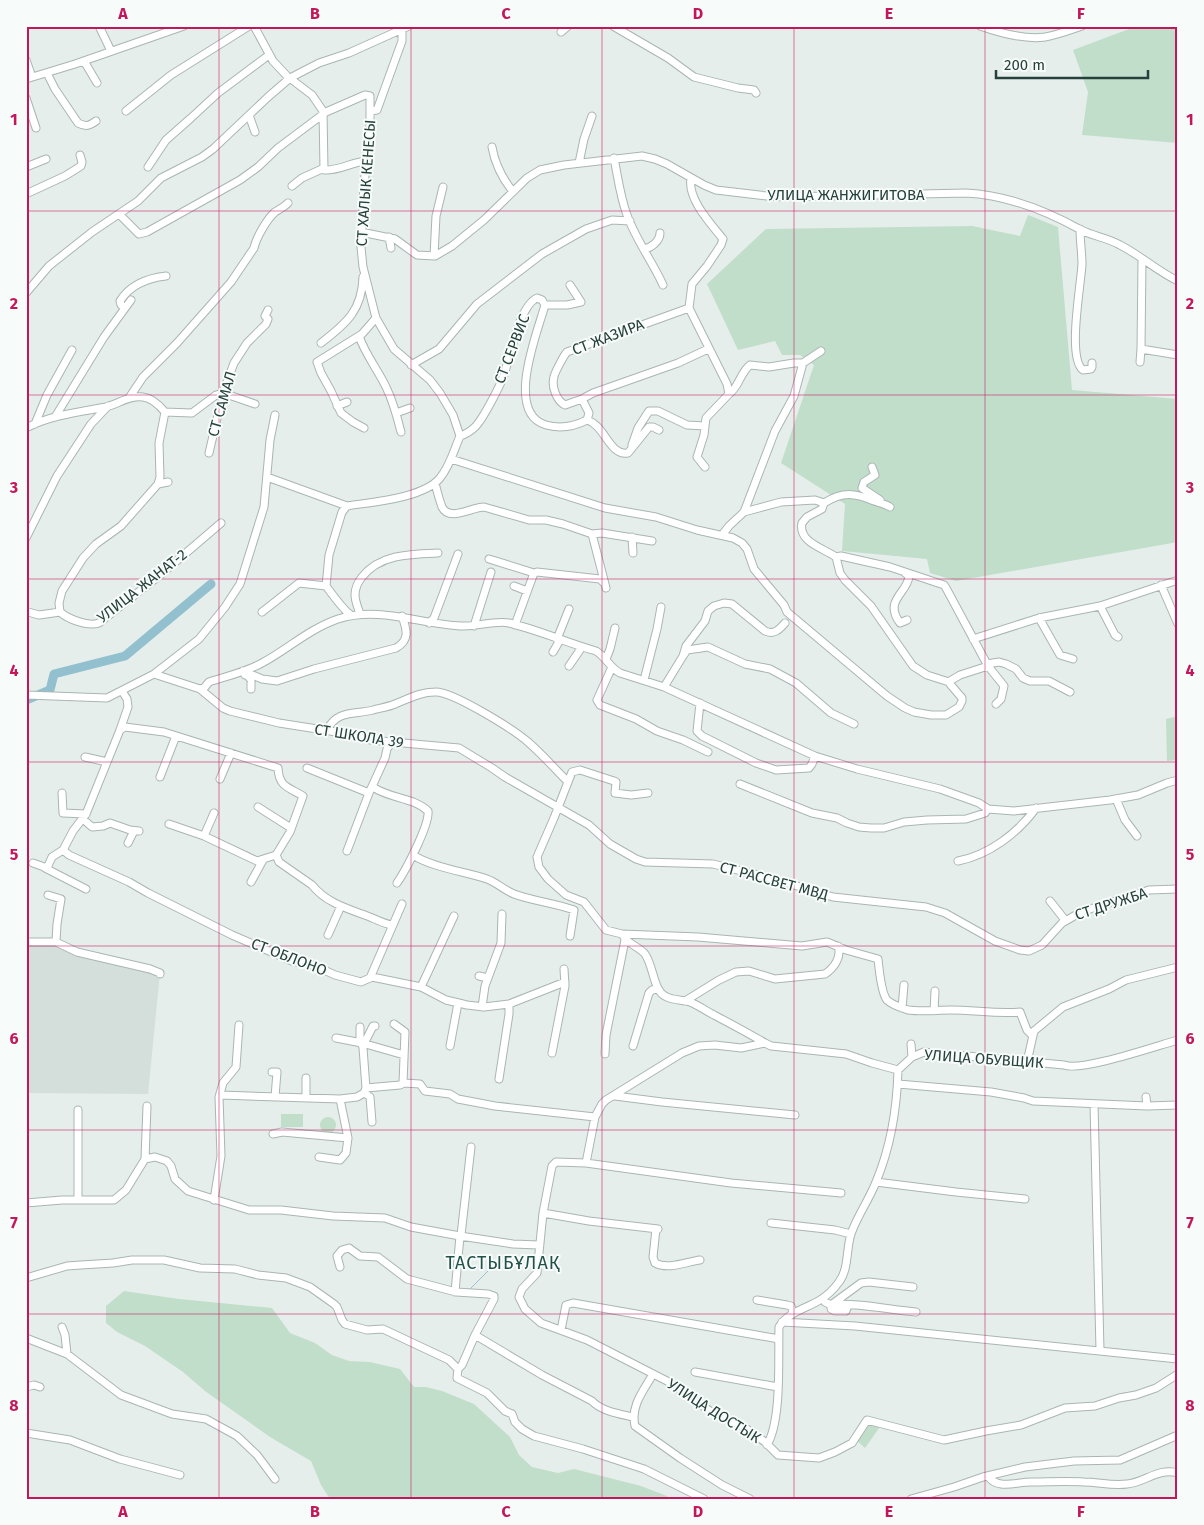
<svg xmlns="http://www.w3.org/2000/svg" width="1204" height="1525" font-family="'Fira Sans',sans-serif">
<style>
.built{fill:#d4dedb}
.green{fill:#c1decb}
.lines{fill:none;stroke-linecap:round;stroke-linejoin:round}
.stream{stroke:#92c0cf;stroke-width:1}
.river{stroke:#92c0cf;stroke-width:9}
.minor-casing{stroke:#a9b6b3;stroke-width:9}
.minor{stroke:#fff;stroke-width:7}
.grid{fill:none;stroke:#c2185b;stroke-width:1;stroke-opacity:0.55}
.labels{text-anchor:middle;stroke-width:4;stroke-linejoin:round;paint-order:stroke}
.street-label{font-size:15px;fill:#26403b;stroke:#f7fbf9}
.quarter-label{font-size:18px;letter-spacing:1px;fill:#22514a;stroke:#f7fbf9}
.neatline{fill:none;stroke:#c2185b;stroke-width:2}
.grid-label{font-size:16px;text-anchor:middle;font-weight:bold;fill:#c2185b}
</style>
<rect width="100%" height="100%" fill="#e6eeeb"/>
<!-- built -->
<path class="built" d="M26,942L64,946L160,973L148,1094L26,1093Z"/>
<!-- green -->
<path class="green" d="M1137,26H1178V143L1082,135L1088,92L1073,50Z
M1028,215L1058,227L1072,390L1178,399V542L956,581L930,573L927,559L842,551L845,504L781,463L814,365L800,355H782L775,341L738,350L707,284L766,229L972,226L1020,236Z
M1178,716V760L1167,761L1166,719Z
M281,1114H303V1127H281Z
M320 1125a8 8 0 1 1 16 0a8 8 0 1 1-16 0Z
M124,1291L179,1299L272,1308L290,1333L315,1343L332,1355L349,1361L370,1362L400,1369L414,1387H426L442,1391L474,1404L510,1437L519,1455L532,1467L558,1473L574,1469L641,1486L667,1496L670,1499H330L321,1485L311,1461L270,1437L205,1391L183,1372L145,1346L117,1332L106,1323V1306Z
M867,1420L882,1424L865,1448L855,1439Z"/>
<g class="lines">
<!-- stream -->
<path class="stream" d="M470,1289L489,1270L504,1260"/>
<!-- river -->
<path class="river" d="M26,700L50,690L54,674L125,656L211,584"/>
<!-- minor casing -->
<g class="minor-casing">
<path id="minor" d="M99,26L111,51
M254,26L273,61L287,76L312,95L323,111L324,170C339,171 352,162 366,161
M613,26L668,58L694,77L738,88L754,90L756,93
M980,26C1000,33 1024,40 1045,37C1057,35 1070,30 1082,26
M561,32L568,26
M26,60L32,77
M84,61L97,83
M47,73L55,89L78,123C86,127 89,126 96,121
M26,79L75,64L184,26
M26,98L36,128
M126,111L171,75L249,26
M371,111L377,110L402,41V29
M249,115L255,132
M492,147C495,165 502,178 513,192
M614,158C618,178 620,196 627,215C636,240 652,261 663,285
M579,163L584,139L592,116
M26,167L46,159
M148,167L166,140L191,118L218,93L269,55
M292,186L302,178L324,168
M26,194L65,176L81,166L82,162L80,155
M119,214L139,234L147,232L240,180L258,167L278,148L326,112L365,95L370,96V128L364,185L361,247L363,267L376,318L394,349L430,380L440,393L453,415L460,436C454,450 450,466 440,478C424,498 372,502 347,506L342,512L329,555L326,586C332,594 344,611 351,615
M1080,229C1080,241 1082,253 1082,264C1081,285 1067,358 1083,370L1091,369L1092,367V363
M361,232L395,239L417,255L435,256L452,246L484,220L527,178L540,170L564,165L642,156L655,159L667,164L704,185L716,190L767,196L784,197L966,193C1007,195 1045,210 1081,230C1093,236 1108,238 1120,245C1140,255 1157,271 1178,281
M389,237L391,248
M644,249C651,248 660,241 660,233
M434,256L436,216L443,187
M1142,260L1141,349L1178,355
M26,293L49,266L92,232L138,201L161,178L202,157L213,149L268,97L290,78L319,63L349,53L409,26
M545,305H567L581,302L570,285
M125,308L121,305L120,301C130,285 148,278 166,276
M359,336C365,354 378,370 386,387C393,401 397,416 401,432
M321,343C347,323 362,310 363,277
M1140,362L1141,349
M803,363L821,351
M411,365L439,349L477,304L542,254L586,229L612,220L630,221
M129,398L143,377L177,343L231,282L254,248C256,238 267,219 275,212C280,209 284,207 288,203
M582,399L593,393L678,363L708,349
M337,406L347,402
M165,412L192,413L216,395L223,393L255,404
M396,413L410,408
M55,417L104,337L131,300
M587,420L589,413L582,399L565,405C557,401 551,387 554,377C554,374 564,355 567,352L689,308
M35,424L47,395L72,350
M26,428C51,415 79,412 106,407C118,404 130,395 143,397C152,398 160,406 165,412L159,443L160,477L158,484L121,526L96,544L83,558L62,591L59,603L60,612C68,619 88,627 99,623L159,576L221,523
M364,428L353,422L341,413L331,391L321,373L317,362L362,334L376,318
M460,436C467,434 471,431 476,426C484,417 500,386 504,375C510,357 519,306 537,298L542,300L545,305C538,331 504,413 546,425C560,429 575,426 587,420C605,425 609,456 628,453L649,427H653L659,430
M632,445L638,428L649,411H658L687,425L705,426L706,418L729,394L727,384L689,308L692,284L707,266L721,245L723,239C711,224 687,199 691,178
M209,453L223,393L234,363L247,343L266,324L268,319L265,316L268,310
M451,459L605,508L656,517L697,530L733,538L742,543L747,549L754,569L784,605L787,612L887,696L905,708L914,712L931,715H946L959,707L962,701V698L950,684V681L960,675L988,666L946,588L944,585L890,567L841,556L836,557
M705,467L697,457L704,435L705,426
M872,467L875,475L864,482L862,488L880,500
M267,477L347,506
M435,483C437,491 439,499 442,507C449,522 472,507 484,507L529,520H546L563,524L592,534L606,588
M158,484L168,482
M824,503C843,491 855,493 874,501C880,503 885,504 890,507
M744,512L781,502L815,500L824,503L822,509L807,517L802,523C798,542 823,548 836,557L840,573L845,580L871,606L913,666L927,675L949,682
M592,534L602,533L652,541
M722,535L729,526L744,512L775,431L794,396L803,363H794L769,367L750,365C740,373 739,387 729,394
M632,537L633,553
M26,538L57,476L91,424L108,406
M489,559L534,573L537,572L600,579L603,582
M905,573L909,576C908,593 883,600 900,623L907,620
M1161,585L1178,624
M514,586L527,591
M1100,606L1115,635L1118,637
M28,612L39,615L60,612
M262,612L299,583L326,586
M360,614C358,608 355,601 355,595C355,589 358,582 362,577C380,554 411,554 438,553
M1039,618L1060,655L1073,659
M429,623L434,618L458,554
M515,625L534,573
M474,626L491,572
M557,639L569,609
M973,639L1039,618L1100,606L1178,580
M553,652L560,640
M683,656L687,650L708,647L745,664L770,669L796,683L831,713L854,724
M606,659L610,649L615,628
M987,664L999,662L1006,664L1016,669L1023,678L1030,681H1049L1070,692
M569,666L582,647
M988,666L1004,686L1001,699L996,704
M612,667L597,700L600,705L636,719L657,731L683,740L708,752
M243,671L262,679L277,681L314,669L396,648C410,640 407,630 402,616
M154,674L200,689L223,708L230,711L279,723L349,734L370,740L459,748L492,768L505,777L589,825L610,844L636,859L645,862L713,864L771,878L833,897L926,907L945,913L995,941L1020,950L1029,951L1042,945L1062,923L1081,912L1149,890L1178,889
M245,675L248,676L251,680V689
M644,680L657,629L661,607
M664,687L683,656L686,646L705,621L708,611L714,606L724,603L732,604L765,631C774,635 779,630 785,623
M200,689L204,688L209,682C227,676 246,672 262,663C288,649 309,629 338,619C379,606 419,624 461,626C476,627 496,620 509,623C539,630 567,643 596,651C607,658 610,668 620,673L664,687L815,756L857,769L940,789L979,803L988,809
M26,695L107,698L154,674L199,639L225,607L240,584L264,507L270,440L275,415
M700,703L697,731L702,736L756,763L776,770L809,768L812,764L815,756
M120,730L125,727L164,732L278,768C279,787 288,787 303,796L290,832L276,855L279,862L312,885C326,903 349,909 370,917C377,920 385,924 392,925
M327,730C337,710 353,715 373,710C380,708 388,707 395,704C408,699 420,692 435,692C452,691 513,729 528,742C542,754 555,769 568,782L554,818L537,857L539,867L548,879L566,895L584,902L606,930L622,934C627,944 638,946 645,954C652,964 653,981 659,990C665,1001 680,999 690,1002C698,1005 706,1011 714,1015C731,1024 748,1033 765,1043
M85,757L107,762
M307,768L369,793
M160,777L176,736
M220,779L231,753
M568,782L572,772L580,770L614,781L616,782L615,793L631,795L648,793
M740,784L812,813L837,818L847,823L859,827L871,828H884L904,822L927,820L966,819L985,813L988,809L1014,811L1110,800L1138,795L1167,783L1178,780
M373,787C390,799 413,797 428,811C430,824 406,870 397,883
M62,793L63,813L86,814
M1116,799L1125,820L1137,836
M258,807L291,828
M83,819L92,827L103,826L110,823L130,830L139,831
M169,824L204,836L257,861L276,855
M204,836L214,813
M128,843L134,831
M63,850L73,831L86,814L120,730L128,707L127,699L122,691
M347,851L369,793L385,758L387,749L391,743
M413,855C431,867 466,872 487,879C496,882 504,890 514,894C533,901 554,903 574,910L570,936
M958,861C989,855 1018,833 1036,808
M33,863L47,868L52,857L63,850L69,855L129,882L148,893L232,935L292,961L313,965L335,975L361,982L372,977L421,987L446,1000L467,1005L484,1007L509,1004L565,982
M45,868L86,889
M251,882L263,860
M48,895L61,899L57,924L56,942
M1050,901L1065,920
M622,934L698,937L802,946L827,942L846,950L878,959C879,968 881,993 887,1000C892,1005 902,1008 908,1010C922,1012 936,1010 951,1010C974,1010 997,1014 1020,1012L1027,1030L1032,1035
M328,935L341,906
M26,942H56L77,952L150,969L160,973V974
M479,976L488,978
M370,978L402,904
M421,987L454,916
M685,1001L719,980L736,972L749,971L775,979L825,974C834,968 842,957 838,946
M482,1007L485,986L501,943L502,914
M902,1008L904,985
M934,1011L935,991
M394,1024L405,1032L403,1083
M360,1027V1043
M336,1038L362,1043L363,1048L366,1088
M1178,1040C1156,1046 1081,1072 1064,1065L924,1052L912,1057L898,1070L872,1063L846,1054L781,1047L771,1046L765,1043L741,1048L715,1045L699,1046L682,1053L606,1100L602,1104L595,1117L586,1163L556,1162L552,1166L543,1213L537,1273L522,1289L519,1297L525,1309L541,1323L587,1340L667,1381L710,1411L744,1427L765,1442L778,1455L819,1458L835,1452L852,1443L867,1420L944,1440L986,1431L1021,1425L1065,1408L1095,1406L1119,1398L1136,1395L1156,1388L1178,1374
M362,1043L404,1055
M364,1044L373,1026H375
M911,1044L912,1057
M450,1046L458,1003
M633,1046L649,993L652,990L658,989
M552,1053L565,986L564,969
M605,1054L606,1035L625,940
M1027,1062L1034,1031L1063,1007L1109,989L1126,980L1178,967
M272,1072H277L275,1097
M306,1078V1098
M499,1079L509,1014V1004
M898,1084L991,1092L1024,1098L1033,1101L1147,1106
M366,1094L370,1097L372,1122
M220,1095L340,1099
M615,1096L662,1102L795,1115
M1146,1097L1147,1106L1178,1105
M1094,1104L1100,1350
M273,1134L282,1132L348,1138L340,1099L357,1097L364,1093L366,1088L400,1085L404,1083L420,1084L425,1091L450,1094L458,1099L495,1106L595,1117
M319,1157L340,1160L346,1153L348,1138
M145,1159L147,1106
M586,1163L731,1183L841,1193
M876,1182L956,1192L1025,1199
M78,1200V1110
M214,1200L221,1156L219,1097L223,1083L236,1067L239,1025
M26,1203L62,1200H114L126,1190L145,1159L155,1157L167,1161L171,1166L175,1179L188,1191L249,1210H281L333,1216L385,1218L411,1227L460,1236L513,1244L539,1245
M543,1213L589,1221L658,1229
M771,1223L835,1230L851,1234
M656,1229L653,1257L655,1263C668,1270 686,1262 700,1260
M461,1235L471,1147
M340,1267L337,1256L342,1250L349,1248L360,1256L378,1257L407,1279L456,1292L488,1294L494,1296V1299L475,1335L542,1375L592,1401C601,1411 620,1414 633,1417
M26,1278L67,1266L81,1265L113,1263L132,1260H164L200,1268L235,1269L258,1275L286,1278L310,1287L334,1304L337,1307L342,1320L345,1324L367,1330L383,1329L449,1360L458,1369L457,1378L487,1393L505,1411L512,1414L515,1422L522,1429L534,1436L583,1449L644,1469L704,1499
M455,1292L460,1236
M823,1298L825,1302L831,1305L861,1283L869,1282L913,1287
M757,1300L787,1305L791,1306L793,1313
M848,1305L846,1311H835L831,1309V1305C855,1302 891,1310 916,1312
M782,1322L855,1326L1178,1359
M62,1327L65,1335L67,1354
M561,1330L566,1305L573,1303L779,1339
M26,1338L67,1354L121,1395L172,1414L206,1419L237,1436L257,1455L275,1479
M458,1369L462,1365L475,1335
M695,1372L778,1387
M653,1374C644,1390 630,1406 635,1426L680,1458L722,1485L750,1499
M26,1387L34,1385L40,1387
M26,1433L70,1440L120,1459L180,1475
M767,1445C782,1420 778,1358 779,1327C788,1312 805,1309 820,1300C828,1295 834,1289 839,1282C849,1269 846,1249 851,1234C857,1216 869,1200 876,1182C891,1146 897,1108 898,1070
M988,1476C997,1490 1016,1482 1031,1482C1048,1482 1067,1481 1084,1482C1098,1482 1112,1486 1127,1484C1144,1483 1159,1467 1178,1473
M911,1499L954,1487L983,1477L1025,1467L1074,1461L1120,1460L1178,1435"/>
</g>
<!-- minor -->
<use href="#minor" class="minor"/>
</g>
<!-- grid -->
<path class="grid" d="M219,26V1499M411,26V1499M602,26V1499M794,26V1499M985,26V1499M26,211H1178M26,395H1178M26,579H1178M26,762H1178M26,946H1178M26,1130H1178M26,1314H1178"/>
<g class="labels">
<!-- street labels -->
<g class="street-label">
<text transform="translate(366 183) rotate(-86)" y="5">СТ ХАЛЫК КЕНЕСЫ</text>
<text x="846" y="200">УЛИЦА ЖАНЖИГИТОВА</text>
<text transform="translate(608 337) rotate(-21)" y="5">СТ ЖАЗИРА</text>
<text transform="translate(512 349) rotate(-69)" y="5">СТ СЕРВИС</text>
<text transform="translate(222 404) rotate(-74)" y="5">СТ САМАЛ</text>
<text transform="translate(142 586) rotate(-38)" y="5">УЛИЦА ЖАНАТ-2</text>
<text transform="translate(359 736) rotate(9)" y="5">СТ ШКОЛА 39</text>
<text transform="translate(774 881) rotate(15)" y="5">СТ РАССВЕТ МВД</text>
<text transform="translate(1111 904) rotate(-18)" y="5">СТ ДРУЖБА</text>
<text transform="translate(289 957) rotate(21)" y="5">СТ ОБЛОНО</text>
<text transform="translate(984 1059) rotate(4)" y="5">УЛИЦА ОБУВЩИК</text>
<text transform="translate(714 1411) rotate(32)" y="5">УЛИЦА ДОСТЫК</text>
</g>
<!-- quarter labels -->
<g class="quarter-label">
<text x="503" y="1269">ТАСТЫБҰЛАҚ</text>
</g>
</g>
<!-- border -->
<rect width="1204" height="1525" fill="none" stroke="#f7fbf9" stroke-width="55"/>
<!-- scale -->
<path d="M996 70v8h152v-8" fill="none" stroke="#26403b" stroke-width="2.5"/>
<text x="1004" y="70" font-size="15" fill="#26403b" stroke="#f7fbf9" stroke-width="4" paint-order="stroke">200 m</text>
<rect x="28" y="28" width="1148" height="1470" class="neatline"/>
<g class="grid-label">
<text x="123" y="19">A</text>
<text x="315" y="19">B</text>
<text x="506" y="19">C</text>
<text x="698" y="19">D</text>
<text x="889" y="19">E</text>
<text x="1081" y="19">F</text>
<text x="14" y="125">1</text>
<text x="1190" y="125">1</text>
<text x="14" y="309">2</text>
<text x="1190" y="309">2</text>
<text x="14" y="493">3</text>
<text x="1190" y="493">3</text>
<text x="14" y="676">4</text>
<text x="1190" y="676">4</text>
<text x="14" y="860">5</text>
<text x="1190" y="860">5</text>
<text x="14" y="1044">6</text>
<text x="1190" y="1044">6</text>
<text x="14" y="1228">7</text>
<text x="1190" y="1228">7</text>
<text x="14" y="1411">8</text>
<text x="1190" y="1411">8</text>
<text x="123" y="1517">A</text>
<text x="315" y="1517">B</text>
<text x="506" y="1517">C</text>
<text x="698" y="1517">D</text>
<text x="889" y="1517">E</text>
<text x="1081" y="1517">F</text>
</g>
</svg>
